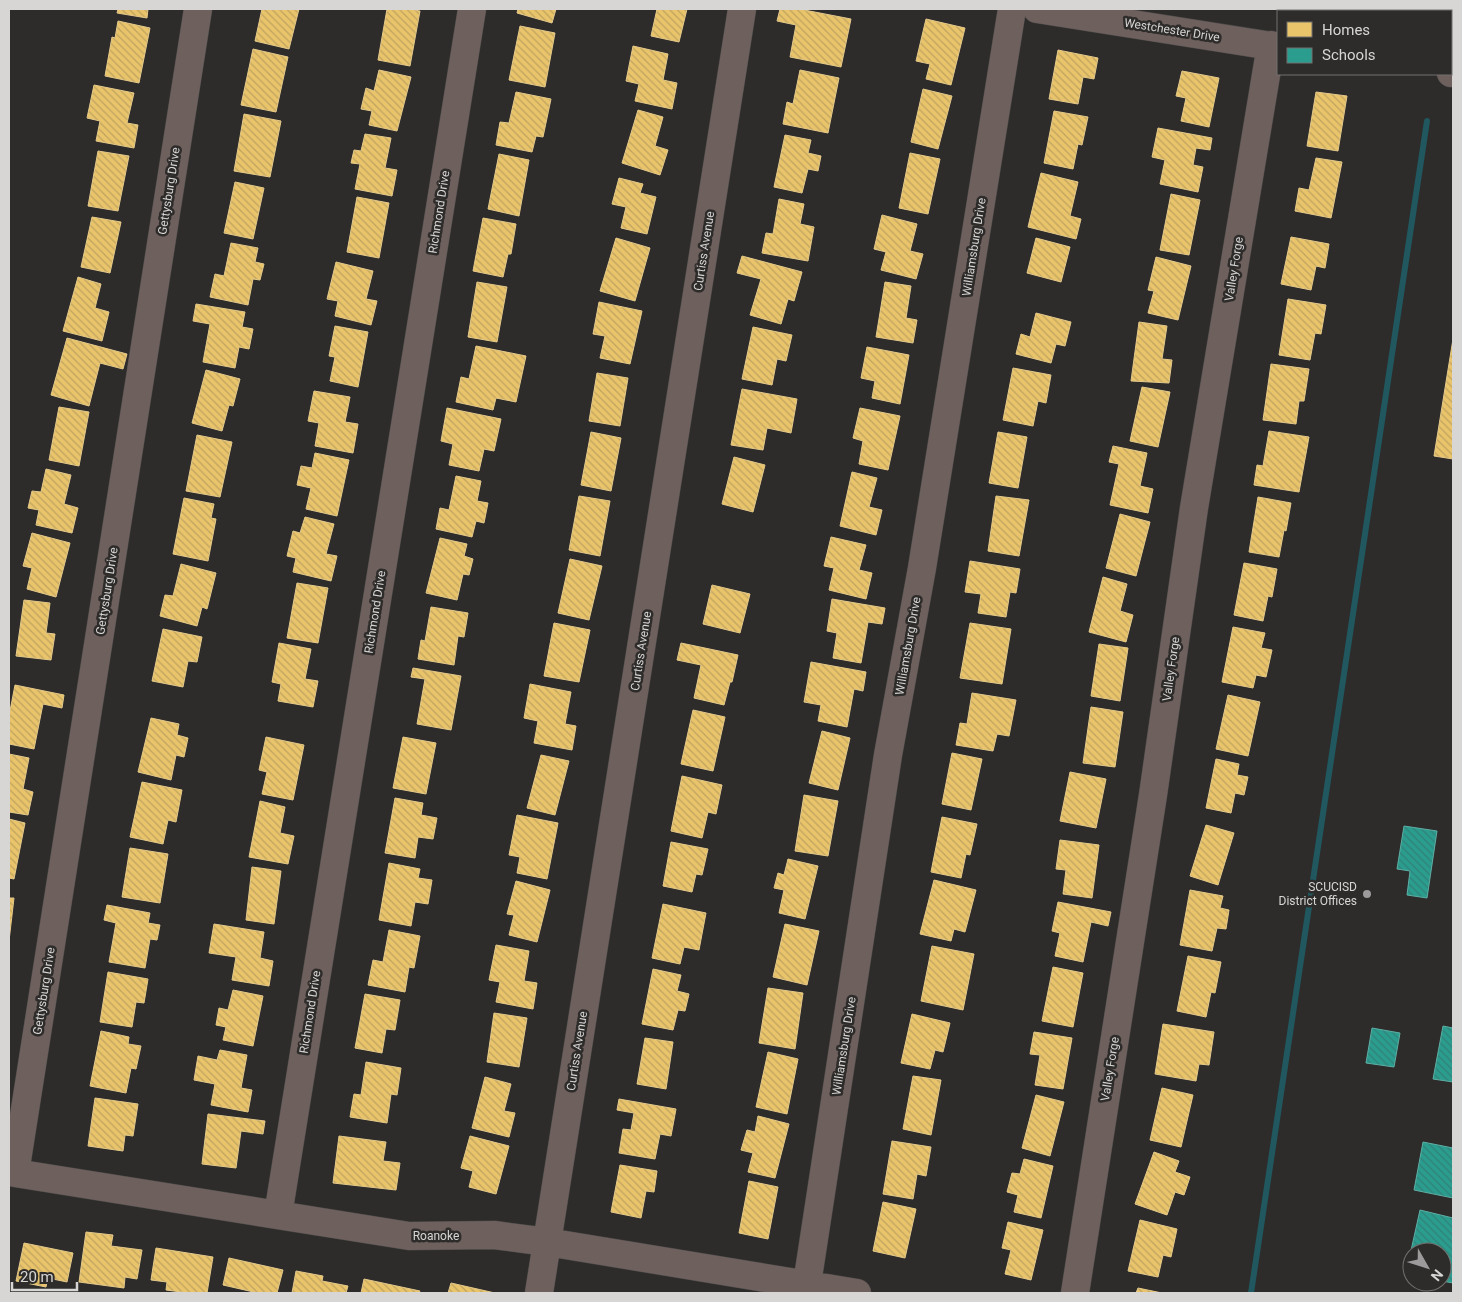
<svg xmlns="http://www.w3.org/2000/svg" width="1462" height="1302" font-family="Roboto,sans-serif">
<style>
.homes{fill:url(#homes-back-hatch);stroke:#e4c98a}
.schools{fill:url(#schools-back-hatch);stroke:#5eaea4}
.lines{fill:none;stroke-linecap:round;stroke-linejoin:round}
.stream{stroke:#21575e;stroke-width:6}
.minor-casing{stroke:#484746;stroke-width:29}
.minor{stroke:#6e605d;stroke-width:28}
.poi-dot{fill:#9c9a9a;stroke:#2e2c2a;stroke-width:2}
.labels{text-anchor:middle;stroke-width:5;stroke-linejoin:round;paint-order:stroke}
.street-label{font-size:12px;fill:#d7d6d5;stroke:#2e2c2a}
.poi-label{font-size:12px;fill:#d7d6d5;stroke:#2e2c2a;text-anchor:end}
</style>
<defs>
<pattern id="homes-back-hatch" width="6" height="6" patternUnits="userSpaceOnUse" patternTransform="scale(1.25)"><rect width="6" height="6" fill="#e9c46a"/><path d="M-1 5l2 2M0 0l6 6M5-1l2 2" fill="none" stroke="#bfa360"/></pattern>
<pattern id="schools-back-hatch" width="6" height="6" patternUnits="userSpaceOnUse" patternTransform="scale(1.25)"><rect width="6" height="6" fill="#2a9d8f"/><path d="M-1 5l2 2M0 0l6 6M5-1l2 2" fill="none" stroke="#318177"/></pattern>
</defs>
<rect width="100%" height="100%" fill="#2d2c2b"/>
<!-- homes -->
<path class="homes" d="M118,9H148L147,18L117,13Z
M262,9H299L289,49L255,41Z
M387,9H408L420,11L410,66L378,60Z
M518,9H556L552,23L517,13Z
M657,9H687L679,42L651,36Z
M780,9H799L851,19L841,67L790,57L796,25L777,21Z
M926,19L965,28L951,85L926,79L930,64L916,61Z
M118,21L150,28L139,83L105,76L112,37L115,38Z
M520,26L555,33L545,87L509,80Z
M633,46L668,54L663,80L677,83L672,109L635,101L639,84L626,81Z
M253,49L288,57L276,112L241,105Z
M1058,50L1098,58L1094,79L1083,77L1078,104L1049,99Z
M379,70L411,77L397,131L369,125L372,111L361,109L366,88L374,91Z
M800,70L839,78L828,133L783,124L787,102L793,104Z
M1182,71L1219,78L1209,127L1181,121L1186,98L1176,96Z
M94,85L134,93L127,123L138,125L134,148L96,141L100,121L87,118Z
M923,89L952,96L938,149L911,142Z
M516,92L551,99L543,137L536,136L532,152L496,145L500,122L509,123Z
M1316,92L1347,96L1338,151L1307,146Z
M638,110L663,117L655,146L668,150L660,175L622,163Z
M1054,111L1088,117L1082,145L1078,144L1073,169L1044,163Z
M244,114L281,121L270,177L234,171Z
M1158,128L1212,138L1210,150L1196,148L1193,165L1203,167L1198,192L1160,184L1165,160L1152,157Z
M365,134L391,138L385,168L397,170L392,196L355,189L360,164L351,163L354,150L361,151Z
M785,135L811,140L808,153L821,156L818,171L808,169L802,193L774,187Z
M98,151L129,156L118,211L88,206Z
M910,153L940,159L928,214L899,208Z
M499,154L529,160L519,216L488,209Z
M1316,158L1342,162L1331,218L1295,211L1299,188L1309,190Z
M1041,173L1078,182L1070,216L1081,219L1076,239L1028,227Z
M619,178L643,184L640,193L656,197L647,234L621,228L626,207L612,204Z
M235,182L264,188L253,239L224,233Z
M1171,194L1200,200L1189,255L1160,250Z
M357,197L389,203L379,258L347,252Z
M779,199L804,204L800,224L814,227L808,261L762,253L766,233L773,234Z
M882,215L917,224L910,251L923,254L916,279L881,270L886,252L874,249Z
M92,217L121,222L110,273L81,267Z
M483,218L516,224L511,254H508L503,277L473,271Z
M1291,237L1329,244L1325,268L1316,266L1311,290L1281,284Z
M616,238L650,248L635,301L600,291Z
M1036,238L1070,247L1061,282L1027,273Z
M231,243L258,248L255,262L264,264L260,280L253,279L248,305L210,297L215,274L224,276Z
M742,256L802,272L794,301L788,299L781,324L750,315L761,279L737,273Z
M1156,257L1191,266L1178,320L1148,313L1154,291L1148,290Z
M336,262L373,271L366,299L377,301L371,325L335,316L338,301L327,299Z
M78,277L101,284L95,308L109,312L102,341L63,331Z
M477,282L507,287L497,342L468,337Z
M885,282L911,286L906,318L917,320L913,343L876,337Z
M1288,299L1326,305L1321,334L1315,333L1310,360L1279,355Z
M599,302L642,311L630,364L600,358L605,336L593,334Z
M196,304L245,312L242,327L253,329L249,349L239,347L235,368L203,362L210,324L193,321Z
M1036,313L1071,322L1065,346L1056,344L1051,363L1016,354L1021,334L1030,337Z
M1139,322L1167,326L1162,359L1172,360L1169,383L1131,381Z
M335,326L368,332L358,387L330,381L335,357L329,356Z
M753,327L792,335L786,361L777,359L772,385L742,379Z
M67,338L127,354L123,369L100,363L89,406L51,395Z
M1453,339V459L1434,456Z
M476,346L526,356L516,402L496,398L493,410L456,402L461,377L469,379Z
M867,347L909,355L900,404L872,398L875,381L861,378Z
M1271,364L1309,369L1304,401H1299L1296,424L1263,420Z
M1013,368L1051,375L1046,403L1038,401L1033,426L1003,420Z
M206,370L240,379L233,406L229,405L222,431L192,423Z
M597,373L628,378L620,426L589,421Z
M1142,387L1170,392L1158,447L1130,441Z
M742,389L797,399L791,433L767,428L763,450L731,445Z
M314,391L350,397L345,422L358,424L353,453L315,446L319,423L308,421Z
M59,407L89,412L79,466L49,460Z
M447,408L501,419L494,451L484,449L479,471L449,465L453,444L441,441Z
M860,408L900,416L888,470L859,464L863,441L853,438Z
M1269,431L1309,437L1299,492L1254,485L1257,465L1263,466Z
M591,432L621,438L611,491L581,485Z
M998,432L1027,437L1018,488L989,483Z
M197,435L232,442L220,497L186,491Z
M1113,446L1147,453L1140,486L1153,489L1148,513L1110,505L1119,464L1109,462Z
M315,453L349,460L337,516L306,509L311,488L297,485L301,466L312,468Z
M734,457L765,465L753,512L722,504Z
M46,469L71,475L64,504L78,508L72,533L36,525L39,510L28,508L32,491L41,492Z
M852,472L877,478L869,507L882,510L876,535L840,526Z
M456,476L481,481L477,501L488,503L484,523L476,521L472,537L436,529L440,508L449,510Z
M579,496L610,501L600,556L569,550Z
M996,496L1029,500L1019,556L988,551Z
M1258,497L1291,503L1286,531L1284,530L1279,557L1249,552Z
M184,498L214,504L211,518L216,519L208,561L173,554Z
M1120,514L1150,522L1136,576L1106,568Z
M305,517L334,524L326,554L337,556L331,581L293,572L296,558L287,556L293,531L300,533Z
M32,533L70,543L56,597L27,589L32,568L23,566Z
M831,537L866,545L859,570L872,573L866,599L829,590L834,568L824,566Z
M440,538L467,544L464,556L473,559L469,575L463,574L457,600L426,593Z
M570,559L602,566L589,620L558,613Z
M970,561L1020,569L1016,593L1010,592L1006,617L978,613L981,594L965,592Z
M1244,563L1277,569L1272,597L1268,596L1263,621L1234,615Z
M181,564L216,573L207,609L202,607L197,626L160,616L165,595L173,596Z
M1103,577L1127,584L1120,611L1133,615L1126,642L1089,632Z
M297,583L328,588L318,643L287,638Z
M712,585L750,594L740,633L703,624Z
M832,599L885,608L882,624L868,622L861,663L833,658L837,633L827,631Z
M24,600L50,603L46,633L55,634L51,660L16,656Z
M431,607L468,613L464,637L458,636L454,665L418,659L421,640L425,641Z
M554,623L590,630L579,682L544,676Z
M970,623L1011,629L1002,684L960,678Z
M1233,627L1265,633L1261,648L1272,650L1266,677L1256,675L1253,688L1222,682Z
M163,629L202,637L197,662L188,661L183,687L152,681Z
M279,643L311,649L305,679L318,681L313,707L278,701L281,684L272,682Z
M681,643L738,655L732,682H730L724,705L694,698L701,665L677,660Z
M1099,644L1128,648L1120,701L1091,696Z
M811,662L866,672L863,691L854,689L847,727L818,721L821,705L804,702Z
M413,668L461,676L451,730L417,724L425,679L411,677Z
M530,684L571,692L565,724L576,726L572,750L534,743L538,721L524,718Z
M15,685L64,695L62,708L43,704L34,749L9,744V716Z
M972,693L1016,700L1009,736L997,734L993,751L956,745L960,723L967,724Z
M1228,695L1260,702L1248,756L1216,749Z
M1091,707L1123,712L1115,767L1083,763Z
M693,710L725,717L713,771L681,764Z
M151,718L179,724L177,735L188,738L184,757L176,755L171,780L138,772Z
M822,731L850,738L838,790L809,783Z
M266,737L304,745L293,800L262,794L267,772L259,770Z
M403,737L436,743L426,794L393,788Z
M952,753L982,759L971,810L942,804Z
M9,754L29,758L23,789L33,792L28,815L9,812Z
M541,755L569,761L555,815L527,808Z
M1216,759L1239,764L1237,775L1248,777L1244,795L1235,793L1231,813L1206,808Z
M1070,772L1106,779L1096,828L1060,821Z
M682,776L722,785L716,814L708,812L702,838L671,831Z
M142,782L182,790L176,822L168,820L163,844L130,837Z
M804,795L838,801L828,856L795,851Z
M395,798L423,803L421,815L437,818L433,839L418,837L415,858L385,853Z
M260,801L285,807L280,833L294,836L288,864L249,857Z
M517,815L558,823L547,879L517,873L520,857L509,855Z
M942,817L977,824L970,855L966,854L961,878L931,872Z
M9,819L25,823L14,879L9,878Z
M1206,825L1234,833L1218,885L1190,876Z
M1060,840L1099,845L1092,898L1063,894L1066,870L1056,869Z
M671,842L708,849L702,875L696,874L692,892L663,886Z
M130,848L168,854L160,903L122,897Z
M788,859L818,866L805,919L779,913L784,890L774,888L778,873L784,875Z
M389,863L420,869L418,878L432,880L428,904L415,902L411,926L379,920Z
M252,867L281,871L274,924L246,920Z
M934,880L976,890L965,932L954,929L951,941L920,934Z
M516,881L550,890L537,942L509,935L514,915L507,914Z
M1190,890L1223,896L1220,908L1229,910L1226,929L1217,928L1212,951L1180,945Z
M9,898H14L9,941Z
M1058,902L1111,912L1108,926L1091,922L1083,962L1055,956L1060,933L1052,931Z
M663,904L706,913L699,950L684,947L680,964L652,958Z
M107,905L150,913L148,923L160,925L157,940L150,939L145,968L109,962L116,923L104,920Z
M214,924L264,932L260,958L273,961L269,986L232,980L236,957L209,953Z
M785,924L819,931L807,985L773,977Z
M389,930L420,936L414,968L409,967L405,992L368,985L373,960L383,962Z
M496,945L529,951L524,981L537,983L533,1009L496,1002L500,982L489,980Z
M932,946L974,954L963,1010L921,1001Z
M1188,956L1221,962L1215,993L1211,992L1206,1017L1177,1011Z
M1053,967L1083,973L1073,1027L1042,1021Z
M653,969L681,975L677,991L689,994L685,1011L678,1010L673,1030L642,1024Z
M108,972L148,979L144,1003L136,1002L132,1027L100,1022Z
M768,988L803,993L795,1049L759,1043Z
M233,990L263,996L253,1046L223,1040L226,1027L216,1025L219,1008L228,1010Z
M365,994L400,1000L395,1030L386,1029L382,1053L355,1048Z
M494,1013L527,1018L519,1067L487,1062Z
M912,1014L950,1023L943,1052L935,1050L930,1069L901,1063Z
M1163,1024L1214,1032L1209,1065L1199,1064L1196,1081L1155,1074Z
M101,1031L129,1037L128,1044L141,1046L136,1069L131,1068L126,1093L90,1086Z
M1034,1032L1072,1038L1063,1089L1035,1085L1040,1055L1030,1054Z
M645,1038L673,1042L666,1089L637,1084Z
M220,1050L247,1055L241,1088L252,1090L248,1112L211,1105L215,1084L194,1080L198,1056L217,1060Z
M768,1052L798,1059L787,1114L756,1107Z
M366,1062L401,1068L397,1095L391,1094L387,1123L350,1117L354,1094L361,1095Z
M913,1076L941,1080L931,1135L903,1129Z
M485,1077L511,1084L504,1111L515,1113L509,1137L472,1128Z
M1162,1088L1193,1095L1181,1147L1150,1140Z
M1036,1095L1064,1102L1050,1156L1022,1148Z
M95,1098L138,1104L133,1136L125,1135L123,1151L88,1146Z
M619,1099L676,1109L671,1136L660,1134L655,1159L619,1153L623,1129L631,1130L634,1113L617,1110Z
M208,1114L265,1121L263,1134L241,1131L236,1168L202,1164Z
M758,1116L789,1124L775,1178L748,1172L753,1153L741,1150L747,1130L755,1132Z
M339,1136L386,1142L383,1161L400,1163L396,1190L333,1183Z
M470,1136L509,1146L496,1194L469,1187L473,1171L461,1168Z
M892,1141L931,1147L926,1176L917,1174L913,1199L883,1194Z
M1154,1152L1179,1161L1175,1172L1190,1177L1184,1195L1175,1192L1167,1215L1135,1204Z
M1024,1159L1053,1166L1041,1218L1014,1212L1018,1195L1007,1192L1012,1173L1020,1174Z
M620,1165L657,1171L654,1192L646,1191L641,1218L611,1212Z
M749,1181L778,1187L768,1239L739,1233Z
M883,1202L916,1209L905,1258L873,1251Z
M1140,1220L1177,1229L1171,1257L1163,1255L1158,1277L1128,1271Z
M1008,1222L1043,1230L1031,1280L1005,1274L1011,1250L1002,1248Z
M86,1232L113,1235L111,1246L142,1250L137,1279L125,1277L124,1288L79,1282Z
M24,1243L73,1253L67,1282L48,1278L46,1287L16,1281Z
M156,1248L213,1257L207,1293H189L166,1290L167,1282L151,1280Z
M229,1258L283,1270L277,1293H258L223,1285Z
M296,1271L323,1276L322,1281L348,1286L346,1293H292Z
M364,1279L420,1291L419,1293H361Z
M451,1283L495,1293H448Z
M1138,1288L1162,1293H1136Z"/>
<!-- schools -->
<path class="schools" d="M1404,826L1437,831L1427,898L1407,895L1410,871L1397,869Z
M1443,1026L1453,1028V1082L1433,1079Z
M1372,1028L1400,1033L1394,1067L1366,1063Z
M1423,1142L1453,1148V1198L1414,1190Z
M1420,1210L1453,1218V1283L1442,1281V1252H1412V1275L1406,1273Z"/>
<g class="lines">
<!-- stream -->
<path class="stream" d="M1251,1293L1427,121"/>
<!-- minor casing -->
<g class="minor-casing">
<path id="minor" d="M198,9L15,1173L409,1236L494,1235L547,1242L857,1293
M1037,9L1278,47
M1451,73H1453
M278,1215L472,9
M807,1284L888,755L922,568L1012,9
M539,1293L742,9
M1075,1293L1153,795L1194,508L1271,45"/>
</g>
<!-- minor -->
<use href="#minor" class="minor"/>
</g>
<!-- markers -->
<circle class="poi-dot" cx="1367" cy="894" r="5"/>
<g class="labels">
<!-- street labels -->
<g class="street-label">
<text transform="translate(1172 30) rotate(9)" y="4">Westchester Drive</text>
<text transform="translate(169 191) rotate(-81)" y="4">Gettysburg Drive</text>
<text transform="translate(439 212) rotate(-81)" y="4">Richmond Drive</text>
<text transform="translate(974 247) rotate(-81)" y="4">Williamsburg Drive</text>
<text transform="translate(704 251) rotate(-81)" y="4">Curtiss Avenue</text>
<text transform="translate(1234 269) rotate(-81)" y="4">Valley Forge</text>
<text transform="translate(107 591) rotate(-81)" y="4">Gettysburg Drive</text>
<text transform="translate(375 612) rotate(-81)" y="4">Richmond Drive</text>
<text transform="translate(908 646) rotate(-80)" y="4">Williamsburg Drive</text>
<text transform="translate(641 651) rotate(-81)" y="4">Curtiss Avenue</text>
<text transform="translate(1171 669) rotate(-82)" y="4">Valley Forge</text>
<text transform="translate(44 991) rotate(-81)" y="4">Gettysburg Drive</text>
<text transform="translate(310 1012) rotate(-81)" y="4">Richmond Drive</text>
<text transform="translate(844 1046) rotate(-81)" y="4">Williamsburg Drive</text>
<text transform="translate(577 1051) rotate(-81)" y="4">Curtiss Avenue</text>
<text transform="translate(1110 1069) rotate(-81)" y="4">Valley Forge</text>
<text x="436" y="1240">Roanoke</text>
</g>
<!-- poi labels -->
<g class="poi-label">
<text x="1357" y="891">SCUCISD<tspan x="1357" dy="14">District Offices</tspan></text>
</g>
</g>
<!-- border -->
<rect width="1462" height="1302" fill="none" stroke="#d7d6d5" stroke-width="20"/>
<!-- legend -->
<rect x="1277" y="10" width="175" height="65" fill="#2e2c2a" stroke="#72706e"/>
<rect x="1287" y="22" width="25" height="15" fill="#e9c46a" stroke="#72706e"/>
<text x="1322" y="35" font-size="15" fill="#d7d6d5">Homes</text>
<rect x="1287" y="48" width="25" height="15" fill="#2a9d8f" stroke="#72706e"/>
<text x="1322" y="60" font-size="15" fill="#d7d6d5">Schools</text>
<!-- north arrow -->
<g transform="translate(1427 1267) rotate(129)"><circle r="24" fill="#2e2c2a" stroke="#72706e"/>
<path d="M0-4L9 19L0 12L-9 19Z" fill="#9c9a9a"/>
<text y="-8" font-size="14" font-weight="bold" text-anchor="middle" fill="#d7d6d5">N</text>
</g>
<!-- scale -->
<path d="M12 1282v8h65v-8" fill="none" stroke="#d7d6d5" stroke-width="2.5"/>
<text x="20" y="1282" font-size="15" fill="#d7d6d5" stroke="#2e2c2a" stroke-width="4" paint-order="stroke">20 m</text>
</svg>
